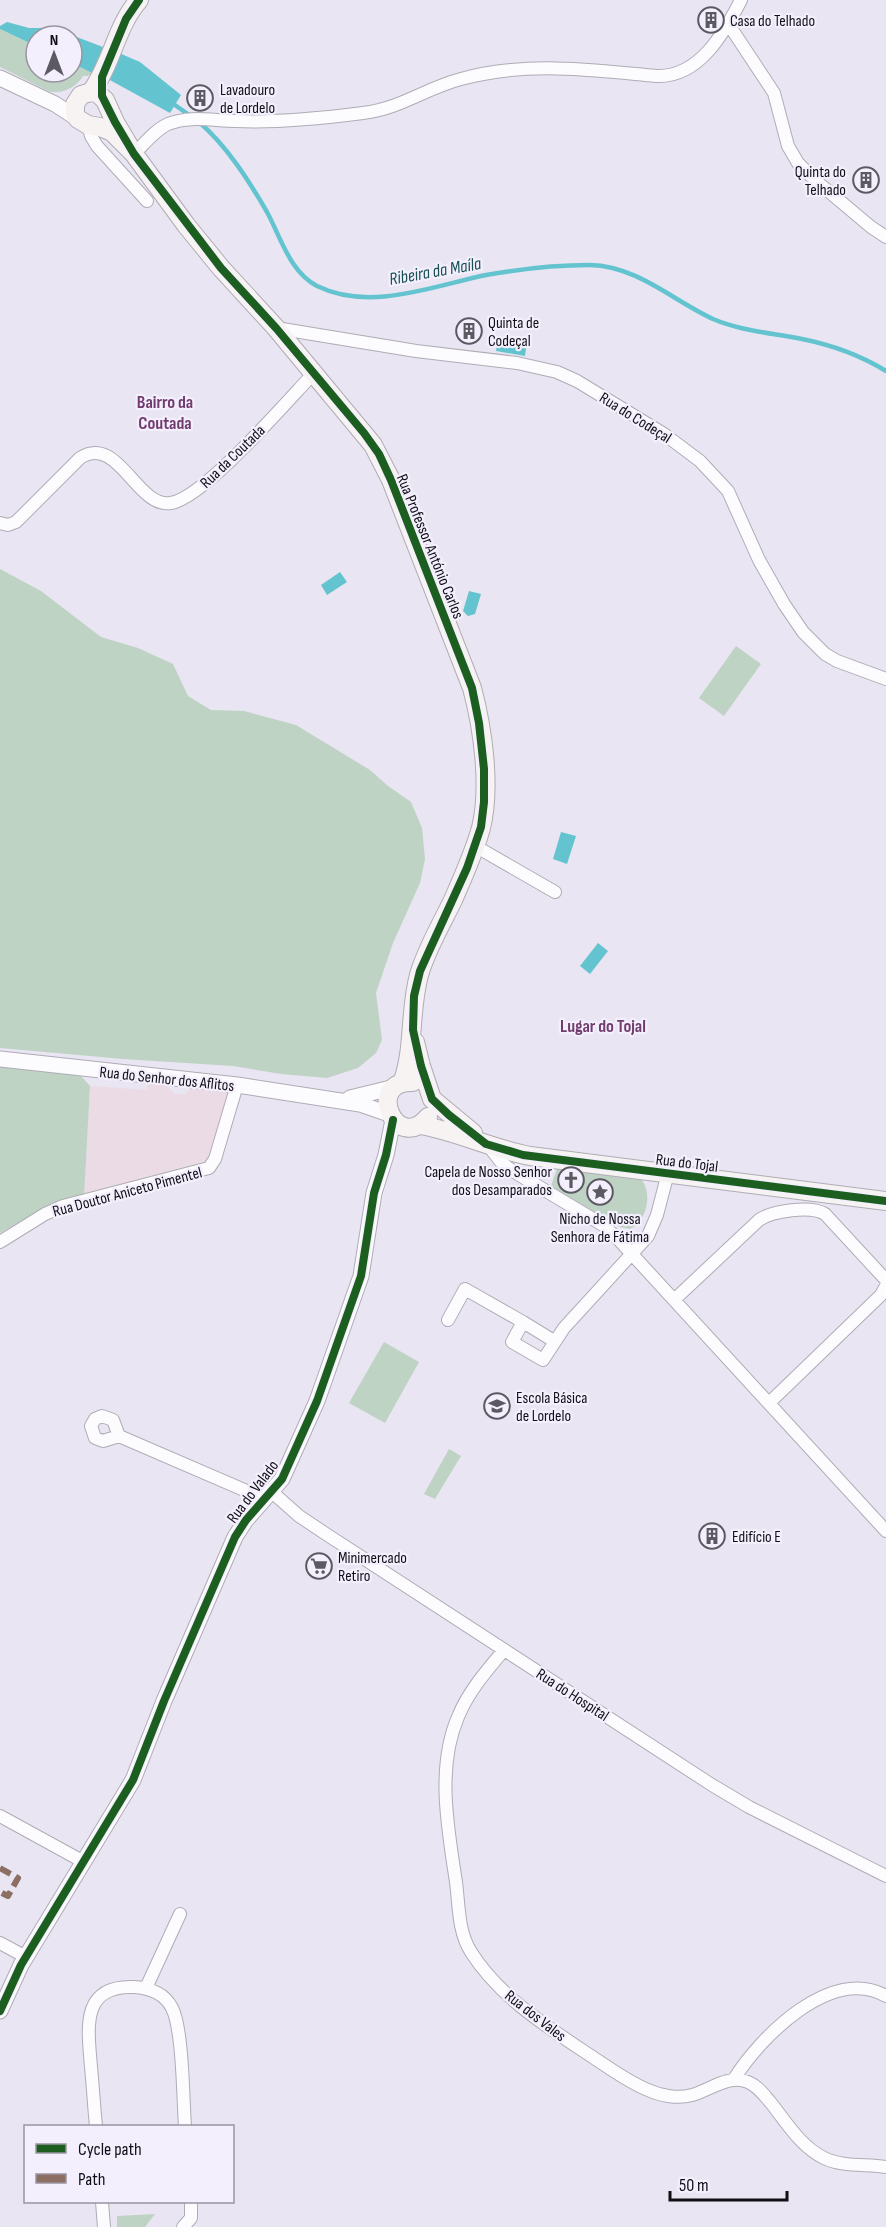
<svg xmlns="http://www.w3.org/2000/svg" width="886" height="2227" font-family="'Sofia Sans Condensed',sans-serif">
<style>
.industrial{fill:#ebdbe4}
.green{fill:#bed3c4}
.water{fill:#63c4d0}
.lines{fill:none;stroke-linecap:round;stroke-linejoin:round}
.stream{stroke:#63c4d0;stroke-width:4.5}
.minor-casing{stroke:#afacb6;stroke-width:14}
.tertiary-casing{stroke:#afacb6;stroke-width:17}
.secondary-casing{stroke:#afacb6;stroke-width:20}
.minor{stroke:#fcfbfd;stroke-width:12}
.tertiary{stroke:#fcfbfd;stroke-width:15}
.secondary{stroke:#f7f3f2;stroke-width:18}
.quiet{stroke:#8d6e63;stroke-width:6;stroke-dasharray:12 6;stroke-linecap:butt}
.cycleway-casing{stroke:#f4effd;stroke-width:11}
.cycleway{stroke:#1b5e20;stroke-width:8}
.labels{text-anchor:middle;stroke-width:4.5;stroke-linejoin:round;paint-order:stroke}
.poi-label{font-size:16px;fill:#110e15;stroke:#f4effd;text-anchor:start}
.street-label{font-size:16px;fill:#110e15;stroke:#f4effd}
.water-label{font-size:18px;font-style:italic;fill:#195156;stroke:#f4effd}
.neighbourhood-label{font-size:18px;font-weight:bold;fill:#713d6e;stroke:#f4effd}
</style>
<rect width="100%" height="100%" fill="#e9e5f2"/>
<!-- industrial -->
<path class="industrial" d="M147,1083L166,1085L175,1094H186L190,1088L231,1092L209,1166L84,1197L90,1086L147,1090Z"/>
<!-- green -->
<path class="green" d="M0,29L36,46V72H72V63L92,73L88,76H83C76,88 61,95 48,91L0,67Z
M0,569L41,591L101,637L138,648L173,664L188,696L211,710L244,711L296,725L370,770L388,786L411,802L422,828L425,859L420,883L393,943L376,993L382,1040L376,1053L358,1068L327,1078L281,1074L233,1066L123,1059L0,1048Z
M736,646L761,664L724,716L699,698Z
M0,1066L80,1075L90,1086L84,1197L40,1211L0,1233Z
M558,1166L641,1179C653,1193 647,1221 630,1229L620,1227L551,1186Z
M384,1342L419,1362L385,1423L349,1403Z
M449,1449L461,1456L435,1499L424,1494Z
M155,2214L145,2227H117V2216Z"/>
<!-- water -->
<path class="water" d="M7,22L29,28H53L103,47L92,73L72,63V36H36V46L0,29V26Z
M119,53L140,62L181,95L170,113L108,79Z
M498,337L527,342L525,356L496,351Z
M340,572L347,582L327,595L321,585Z
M469,591L481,594L475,614L468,616L463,611Z
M561,832L576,836L567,864L553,859Z
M598,943L608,951L590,974L580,966Z"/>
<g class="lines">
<!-- stream -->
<path class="stream" d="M172,103L192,117
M199,122C227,146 249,181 267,212C281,238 290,272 317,286C370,312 433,286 486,275C520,269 555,265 590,265C637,266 672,300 713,319C741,331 772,333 802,339C832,345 860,355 886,371"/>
<!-- minor casing -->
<g class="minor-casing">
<path id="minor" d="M729,25L774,93L788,146L798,163L815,180L871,227L886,237
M88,125L91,136L97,146L147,201
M134,154C145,143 155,130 168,124C190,115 214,121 236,121C275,123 324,118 363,113C402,108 426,88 461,79C526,61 590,70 656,76C699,78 724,33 741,0
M276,328L416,351L517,363L557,372L577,381L664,434L700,461L728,491L759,560L784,604L803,632L825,654L837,661L886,679
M0,523L8,525L16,522L80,458C118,433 137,509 171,503C205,497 287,401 314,373
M475,846L555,892
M487,1144L501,1162L511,1170L603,1225L619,1240L886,1531
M0,1242L45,1214L63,1206L209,1168L215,1159L237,1085
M674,1300L759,1220C772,1211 811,1205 825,1214L886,1280
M448,1320L465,1289L523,1322
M554,1341L523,1322L512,1342L543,1360L564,1328L648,1236L657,1215L668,1173
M769,1403L881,1295L886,1286
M102,1416L113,1420L119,1436L103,1441L95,1438L91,1426L95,1419Z
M119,1436L265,1499
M272,1492L299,1516L326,1534L712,1785L749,1807L886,1876
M504,1650C487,1670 468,1692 458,1717C436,1768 448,1829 456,1882C459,1905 458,1932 471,1952C500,1998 549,2028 594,2058C611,2069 628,2082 648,2090C661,2096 678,2099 692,2095C710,2090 729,2074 748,2082C758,2086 764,2095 771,2103C786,2122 801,2147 824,2158C842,2167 866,2164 886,2167
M0,1816L84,1862
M0,1943L26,1957
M146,1988L180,1914
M734,2079C761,2036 832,1965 886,1996
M96,2126C94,2107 93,2087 91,2067C88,2029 80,1985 134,1987C150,1988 165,1994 172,2008C183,2029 183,2100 185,2126
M102,2202L104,2227
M183,2227L191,2218V2202"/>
</g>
<!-- tertiary casing -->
<g class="tertiary-casing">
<path id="tertiary" d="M0,78L55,104L78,119
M0,1059L237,1085L360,1104L389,1114
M350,1098L395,1087
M0,2011L21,1965L133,1780L164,1701L235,1537L246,1520L282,1479L317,1401L361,1276L374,1193L386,1155L393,1120"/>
</g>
<!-- secondary casing -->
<g class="secondary-casing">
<path id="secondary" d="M91,92C112,64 116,26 139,0
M134,154L112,132L100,127L88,125L78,119L75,115V104L81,95L91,92L97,93L105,100L115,122L134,154L186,225L221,268L276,328L373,445L391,480L472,688C483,729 491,787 481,828C474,853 463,877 453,900C441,925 426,950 419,975C409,1011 415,1049 402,1083
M415,1042L421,1066L432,1099L473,1133
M413,1082C364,1080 396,1155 428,1117
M421,1125C458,1132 493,1149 530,1156L886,1201"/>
</g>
<!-- minor -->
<use href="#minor" class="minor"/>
<!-- tertiary -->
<use href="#tertiary" class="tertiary"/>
<!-- secondary -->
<use href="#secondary" class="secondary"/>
<!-- quiet -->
<path class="quiet" d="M0,1868L18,1878L8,1896L0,1892"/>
<!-- cycleway casing -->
<g class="cycleway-casing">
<path id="cycleway" d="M139,0L126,19L102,77V96L115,122L134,154L221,268L276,328L364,433L379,454L391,480L472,688L479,723L484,769V802L481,827L467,868L420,971L414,996L413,1030L421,1066L432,1099L449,1115L486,1144L523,1155L886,1201
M0,2011L21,1965L133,1780L164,1701L235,1537L246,1520L282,1479L317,1401L361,1276L374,1193L386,1155L393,1120"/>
</g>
<!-- cycleway -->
<use href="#cycleway" class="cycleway"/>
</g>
<!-- icons -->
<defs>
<g id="building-ring" transform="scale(1.35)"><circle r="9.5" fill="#f4effd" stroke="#5d5962" stroke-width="1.5"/><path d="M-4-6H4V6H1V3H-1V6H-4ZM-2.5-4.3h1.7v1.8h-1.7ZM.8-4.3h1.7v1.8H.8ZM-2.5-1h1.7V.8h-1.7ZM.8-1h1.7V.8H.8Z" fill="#5d5962"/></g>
<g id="church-ring" transform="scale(1.35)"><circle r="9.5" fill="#f4effd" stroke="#5d5962" stroke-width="1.5"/><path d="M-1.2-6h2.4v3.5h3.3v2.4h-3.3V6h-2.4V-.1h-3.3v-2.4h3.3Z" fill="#5d5962"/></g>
<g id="sight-ring" transform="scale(1.35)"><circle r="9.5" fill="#f4effd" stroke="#5d5962" stroke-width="1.5"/><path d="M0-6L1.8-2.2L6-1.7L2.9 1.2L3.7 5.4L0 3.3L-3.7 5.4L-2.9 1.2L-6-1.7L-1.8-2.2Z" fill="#5d5962"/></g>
<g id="school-ring" transform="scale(1.35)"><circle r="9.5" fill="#f4effd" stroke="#5d5962" stroke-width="1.5"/><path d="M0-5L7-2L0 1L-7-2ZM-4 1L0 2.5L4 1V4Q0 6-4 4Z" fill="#5d5962"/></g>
<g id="supermarket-ring" transform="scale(1.35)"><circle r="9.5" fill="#f4effd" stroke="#5d5962" stroke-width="1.5"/><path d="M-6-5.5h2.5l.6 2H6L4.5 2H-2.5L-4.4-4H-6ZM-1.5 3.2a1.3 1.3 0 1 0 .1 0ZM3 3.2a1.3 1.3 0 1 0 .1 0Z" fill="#5d5962"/></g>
</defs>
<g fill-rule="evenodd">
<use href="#building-ring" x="711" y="20"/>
<use href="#building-ring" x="200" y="98"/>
<use href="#building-ring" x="866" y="180"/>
<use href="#building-ring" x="469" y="331"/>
<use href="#church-ring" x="571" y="1180"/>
<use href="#sight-ring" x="600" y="1192"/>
<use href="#school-ring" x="497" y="1406"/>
<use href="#building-ring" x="712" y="1536"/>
<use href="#supermarket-ring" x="319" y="1566"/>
</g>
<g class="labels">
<!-- poi labels -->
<g class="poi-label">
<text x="730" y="26">Casa do Telhado</text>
<text x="220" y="95">Lavadouro<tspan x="220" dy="18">de Lordelo</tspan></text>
<text x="846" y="177" text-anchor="end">Quinta do<tspan x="846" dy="18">Telhado</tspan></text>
<text x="488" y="328">Quinta de<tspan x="488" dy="18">Codeçal</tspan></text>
<text x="552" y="1177" text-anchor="end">Capela de Nosso Senhor<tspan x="552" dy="18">dos Desamparados</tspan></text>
<text x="600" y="1224" text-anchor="middle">Nicho de Nossa<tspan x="600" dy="18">Senhora de Fátima</tspan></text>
<text x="516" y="1403">Escola Básica<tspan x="516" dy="18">de Lordelo</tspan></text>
<text x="732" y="1542">Edifício E</text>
<text x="338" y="1563">Minimercado<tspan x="338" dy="18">Retiro</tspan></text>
</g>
<!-- street labels -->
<g class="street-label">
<text transform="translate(636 417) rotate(32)" y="6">Rua do Codeçal</text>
<text transform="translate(232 456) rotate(-44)" y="6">Rua da Coutada</text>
<text transform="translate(431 546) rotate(68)" y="6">Rua Professor António Carlos</text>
<text transform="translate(167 1078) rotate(6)" y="6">Rua do Senhor dos Aflitos</text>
<text transform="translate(687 1162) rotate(7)" y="6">Rua do Tojal</text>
<text transform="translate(127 1191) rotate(-15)" y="6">Rua Doutor Aniceto Pimentel</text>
<text transform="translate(252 1491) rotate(-53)" y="6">Rua do Valado</text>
<text transform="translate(573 1694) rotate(33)" y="6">Rua do Hospital</text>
<text transform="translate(536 2015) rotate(38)" y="6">Rua dos Vales</text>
</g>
<!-- water labels -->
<g class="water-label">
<text transform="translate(435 271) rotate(-10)" y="6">Ribeira da Maíla</text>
</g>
<!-- neighbourhood labels -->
<g class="neighbourhood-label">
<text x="165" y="408">Bairro da<tspan x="165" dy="21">Coutada</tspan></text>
<text x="603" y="1032">Lugar do Tojal</text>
</g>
</g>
<!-- legend -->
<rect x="24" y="2125" width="210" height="78" fill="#f4effd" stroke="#9995a0" stroke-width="1.5"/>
<rect x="36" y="2144" width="30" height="9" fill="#1b5e20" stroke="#9995a0" stroke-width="1.5"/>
<text x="78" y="2155" font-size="18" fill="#110e15">Cycle path</text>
<rect x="36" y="2174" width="30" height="9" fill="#8d6e63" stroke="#9995a0" stroke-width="1.5"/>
<text x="78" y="2185" font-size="18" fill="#110e15">Path</text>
<!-- north arrow -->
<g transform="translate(54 54)"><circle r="28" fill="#f4effd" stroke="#9995a0" stroke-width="1.5"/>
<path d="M0-4.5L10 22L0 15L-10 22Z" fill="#5d5962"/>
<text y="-9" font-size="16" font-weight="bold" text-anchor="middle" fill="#110e15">N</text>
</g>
<!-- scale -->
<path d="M670 2191v9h117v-9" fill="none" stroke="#110e15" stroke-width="3"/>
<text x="679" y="2191" font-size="18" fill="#110e15" stroke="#f4effd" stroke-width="4.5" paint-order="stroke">50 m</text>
</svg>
